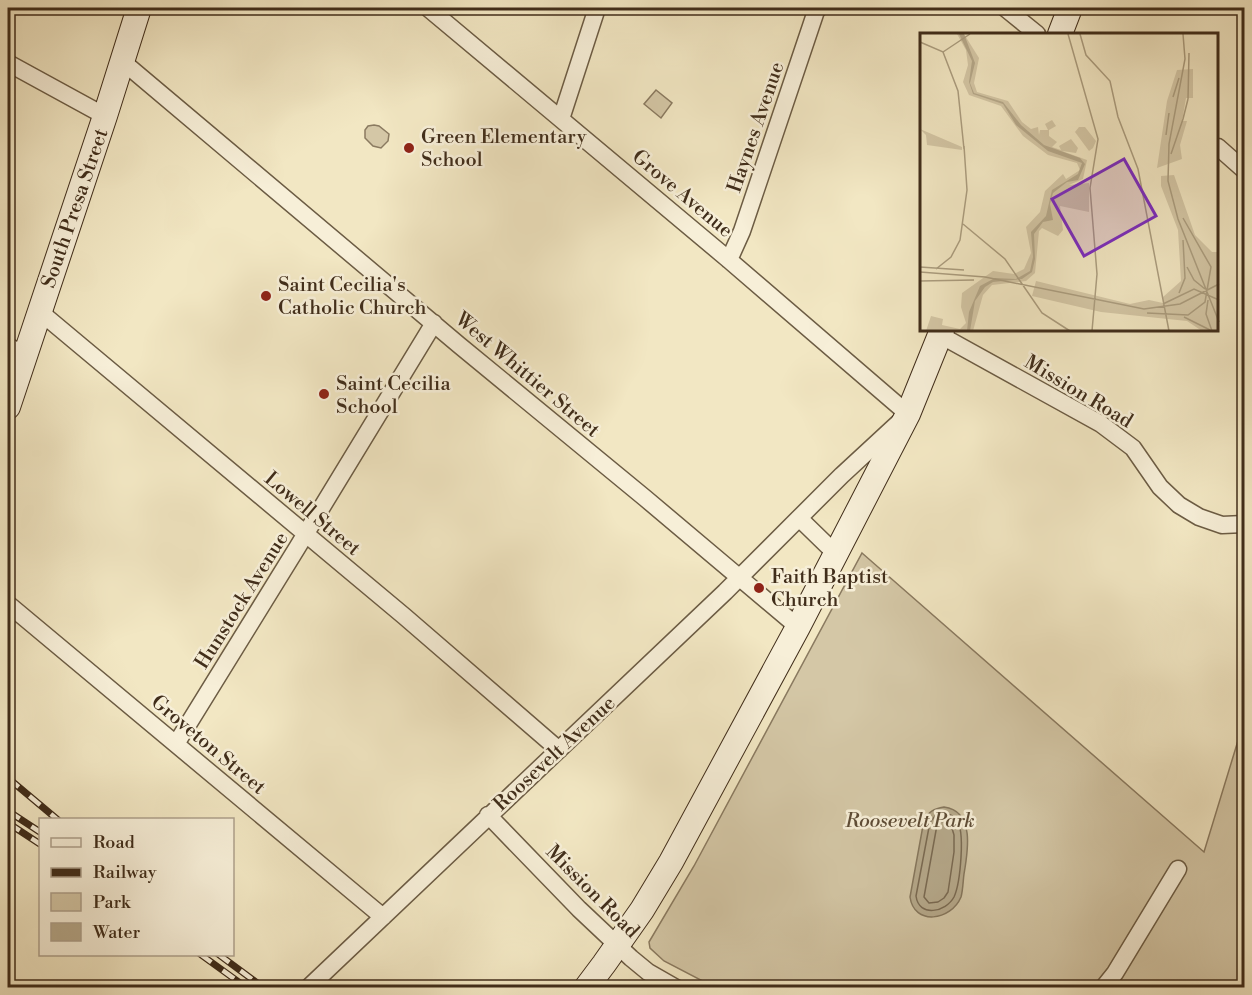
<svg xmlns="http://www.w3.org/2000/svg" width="1252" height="995" font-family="'Libre Bodoni',serif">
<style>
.green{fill:#d4c7a6;stroke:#8a7a60;stroke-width:1.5}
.water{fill:#b5a88a;stroke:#86775d;stroke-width:1.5}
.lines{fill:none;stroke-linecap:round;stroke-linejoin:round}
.shore{stroke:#7a6a52;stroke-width:1.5}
.street-casing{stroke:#6c5c44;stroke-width:19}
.secondary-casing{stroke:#402d1a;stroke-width:26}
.street{stroke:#f7efd8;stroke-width:16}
.secondary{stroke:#f7efd8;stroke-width:24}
.rail-casing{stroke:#402d1a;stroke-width:7}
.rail{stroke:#f7efd8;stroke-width:4.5;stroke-dasharray:14;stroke-linecap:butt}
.poi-dot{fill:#8f2418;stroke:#f7efd8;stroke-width:2}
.labels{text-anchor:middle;stroke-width:5;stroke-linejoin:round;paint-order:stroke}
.street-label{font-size:20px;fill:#402d1a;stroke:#f7efd8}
.poi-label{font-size:20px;fill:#402d1a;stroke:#f7efd8;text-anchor:start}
.park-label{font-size:20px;font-style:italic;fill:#5e4c36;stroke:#f7efd8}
.inset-road{fill:none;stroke:#ab9d7f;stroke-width:1.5}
.view{fill:#7b2cbf;fill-opacity:0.15;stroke:#7b2cbf;stroke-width:3}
.inset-edge{fill:none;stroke:#402d1a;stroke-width:3}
</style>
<rect width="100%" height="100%" fill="#f2e7c3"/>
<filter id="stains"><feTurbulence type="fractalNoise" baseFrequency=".00333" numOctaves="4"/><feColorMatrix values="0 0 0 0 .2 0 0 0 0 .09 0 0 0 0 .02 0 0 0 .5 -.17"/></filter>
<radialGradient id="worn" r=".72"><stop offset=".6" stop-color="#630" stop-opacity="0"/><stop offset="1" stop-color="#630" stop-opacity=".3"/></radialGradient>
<!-- green -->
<path class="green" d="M656,90L672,103L661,118L644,104Z
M374,125L379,126L389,134L388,141L381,148L373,146L365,138V130L368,126Z
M862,553L1204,852L1244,721V987H714L664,961L650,948L649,942L694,866Z"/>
<!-- water -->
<path class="water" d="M944,807C975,811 968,851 964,874C963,881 963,890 961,897C951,921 914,926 910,897L924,820C929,811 934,809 944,807Z"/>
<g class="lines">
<!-- shore -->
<path class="shore" d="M944,813C949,814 953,815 956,819C966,830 960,884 954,897C946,912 919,918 916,896L930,822L936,815Z
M946,821L951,825L954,835V852L948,892L944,898L938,902L929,903L924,897L937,825L939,822Z"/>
<!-- street casing -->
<g class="street-casing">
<path id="street" d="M428,8L729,260L908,414L842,475L799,518
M1005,8L1037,34
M122,61L459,345L645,498L798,627
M8,63L105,116
M561,119L597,8
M1218,147L1244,170
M729,260L742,231L811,26L816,11L819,8
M39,311L404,616L559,750
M940,335L1101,424L1133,448L1160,487L1179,505L1199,517L1222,525L1244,524
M8,346L24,355
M8,604L383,917
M176,744L297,548L434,323
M488,815L579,909L631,958L648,972L676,988
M308,988L725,592L799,518L836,554
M1103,988L1115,973L1178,869"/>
</g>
<!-- secondary casing -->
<g class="secondary-casing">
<path id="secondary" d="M1060,34L1070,8
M8,407L105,116L139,8
M586,988L604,964L642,910L671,862L798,627L908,414L942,330"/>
</g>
<!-- street -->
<use href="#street" class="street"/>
<!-- secondary -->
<use href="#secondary" class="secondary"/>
<!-- rail casing -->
<g class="rail-casing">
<path id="rail" d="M8,778L58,820
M8,811L40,832
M8,823L40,844
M200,954L247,988
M218,954L264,988"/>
</g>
<!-- rail -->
<use href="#rail" class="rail"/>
</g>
<!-- markers -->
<g class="poi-dot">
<circle cx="409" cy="148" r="6"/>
<circle cx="266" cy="296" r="6"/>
<circle cx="324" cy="394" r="6"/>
<circle cx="759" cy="588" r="6"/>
</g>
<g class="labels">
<!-- street labels -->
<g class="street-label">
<text transform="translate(755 127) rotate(-71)" y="7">Haynes Avenue</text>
<text transform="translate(683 193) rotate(40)" y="7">Grove Avenue</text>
<text transform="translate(74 208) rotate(-71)" y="7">South Presa Street</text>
<text transform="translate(528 374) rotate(40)" y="7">West Whittier Street</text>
<text transform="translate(1079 391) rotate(31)" y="7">Mission Road</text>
<text transform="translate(313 513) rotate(40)" y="7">Lowell Street</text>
<text transform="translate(241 600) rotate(-58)" y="7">Hunstock Avenue</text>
<text transform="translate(209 744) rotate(40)" y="7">Groveton Street</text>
<text transform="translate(554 753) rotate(-43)" y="7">Roosevelt Avenue</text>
<text transform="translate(593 891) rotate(45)" y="7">Mission Road</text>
</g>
<!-- poi labels -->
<g class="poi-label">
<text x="421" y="143">Green Elementary<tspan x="421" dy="23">School</tspan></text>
<text x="278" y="291">Saint Cecilia's<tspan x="278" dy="23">Catholic Church</tspan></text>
<text x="336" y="390">Saint Cecilia<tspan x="336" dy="23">School</tspan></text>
<text x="771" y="583">Faith Baptist<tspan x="771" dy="23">Church</tspan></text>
</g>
<!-- park labels -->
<g class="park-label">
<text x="910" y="827">Roosevelt Park</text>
</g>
</g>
<!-- overview -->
<g transform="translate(920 33)">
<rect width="298" height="298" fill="#f2e7c3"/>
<path d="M37,1H44L59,25L54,50L57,59L88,68L102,89L111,96L118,94L119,102L120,97H128L125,91L132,87L136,93L129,97V103L137,109L132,114L141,117L139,113L151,106L158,115L156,120L142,118L167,127L163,146L149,152L169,150V179L140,173L143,197L138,203L122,195L119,198L115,240L106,248L72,252L63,262L53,298H6L11,283L23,286L22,292L40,296L46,290L41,274L42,260L73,238L94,241L104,236L111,220L106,194L120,179L125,158L143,141L146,146L160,137L157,130L128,122L103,103L81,73L49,62L43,49L48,32L46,17ZM273,36V65H266L262,88H267L260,112L262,126L237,135L247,68L257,37ZM159,94H165L176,108L173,115L169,118L155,99ZM0,96L42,114V117L7,112L6,102ZM254,142L275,202L292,219H298V298H282L267,288L181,279L112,263L116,248L210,271L229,267L243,270V264L261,248L258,197L241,153V143Z" fill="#d4c7a6"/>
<path d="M39,1H44L55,30L50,50L54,60L83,69L101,92L124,112L160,125L165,131L158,147L147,149L133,160L130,171L133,187L123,189L114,201L115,226L112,239L102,246L73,249L65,254L55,268L50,298H47L49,279L60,253L75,245L96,246L110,238L113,224L111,199L126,183L132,157L158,141L162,130L128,118L96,92L83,71L53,61L49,49L52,28Z" fill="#b5a88a"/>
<path class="inset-road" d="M148,1L178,106L170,155L177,241L172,298M160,1L166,22L190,48L198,84L218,136L249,298M263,1L265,26L249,111L248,148L258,186L299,289M0,9L23,19L50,1M23,19L38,58L44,116M253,64L259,45M268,66L269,20M263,86L268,66M246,102L249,80M251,121L263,86M43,191L85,226L122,280L150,298M0,234L44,237M267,234L274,247L285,256M16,236L31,224L40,207L47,157L44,113M0,239L65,244L224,276L260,271L299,251M0,248L54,247M259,260L265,245L263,207M288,267L286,281L292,298M243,271L274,256L299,267M227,280L268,282L285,269L291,234L263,185M264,284L290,297"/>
<path class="view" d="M204,126L236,183L164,223L132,166Z"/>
<rect width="298" height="298" class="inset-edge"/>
</g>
<!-- margin -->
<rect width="1252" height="995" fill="none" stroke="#f2e7c3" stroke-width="30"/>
<rect x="9" y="9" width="1234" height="977" fill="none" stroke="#402d1a" stroke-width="3"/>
<rect x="15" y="15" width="1222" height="965" fill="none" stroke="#402d1a" stroke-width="1.5"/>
<!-- legend -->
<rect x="39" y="818" width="195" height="138" fill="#f7efd8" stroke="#aea18c" stroke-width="1.5"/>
<rect x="51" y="838" width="30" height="9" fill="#f7efd8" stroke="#aea18c" stroke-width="1.5"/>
<text x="93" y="848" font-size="18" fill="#402d1a">Road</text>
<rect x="51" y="868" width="30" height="9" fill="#402d1a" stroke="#aea18c" stroke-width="1.5"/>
<text x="93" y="878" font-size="18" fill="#402d1a">Railway</text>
<rect x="51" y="893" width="30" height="18" fill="#d4c7a6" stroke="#aea18c" stroke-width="1.5"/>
<text x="93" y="908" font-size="18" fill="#402d1a">Park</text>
<rect x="51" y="923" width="30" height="18" fill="#b5a88a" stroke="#aea18c" stroke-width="1.5"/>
<text x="93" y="938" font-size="18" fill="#402d1a">Water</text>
<rect width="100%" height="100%" filter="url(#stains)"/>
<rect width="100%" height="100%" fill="url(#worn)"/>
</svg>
